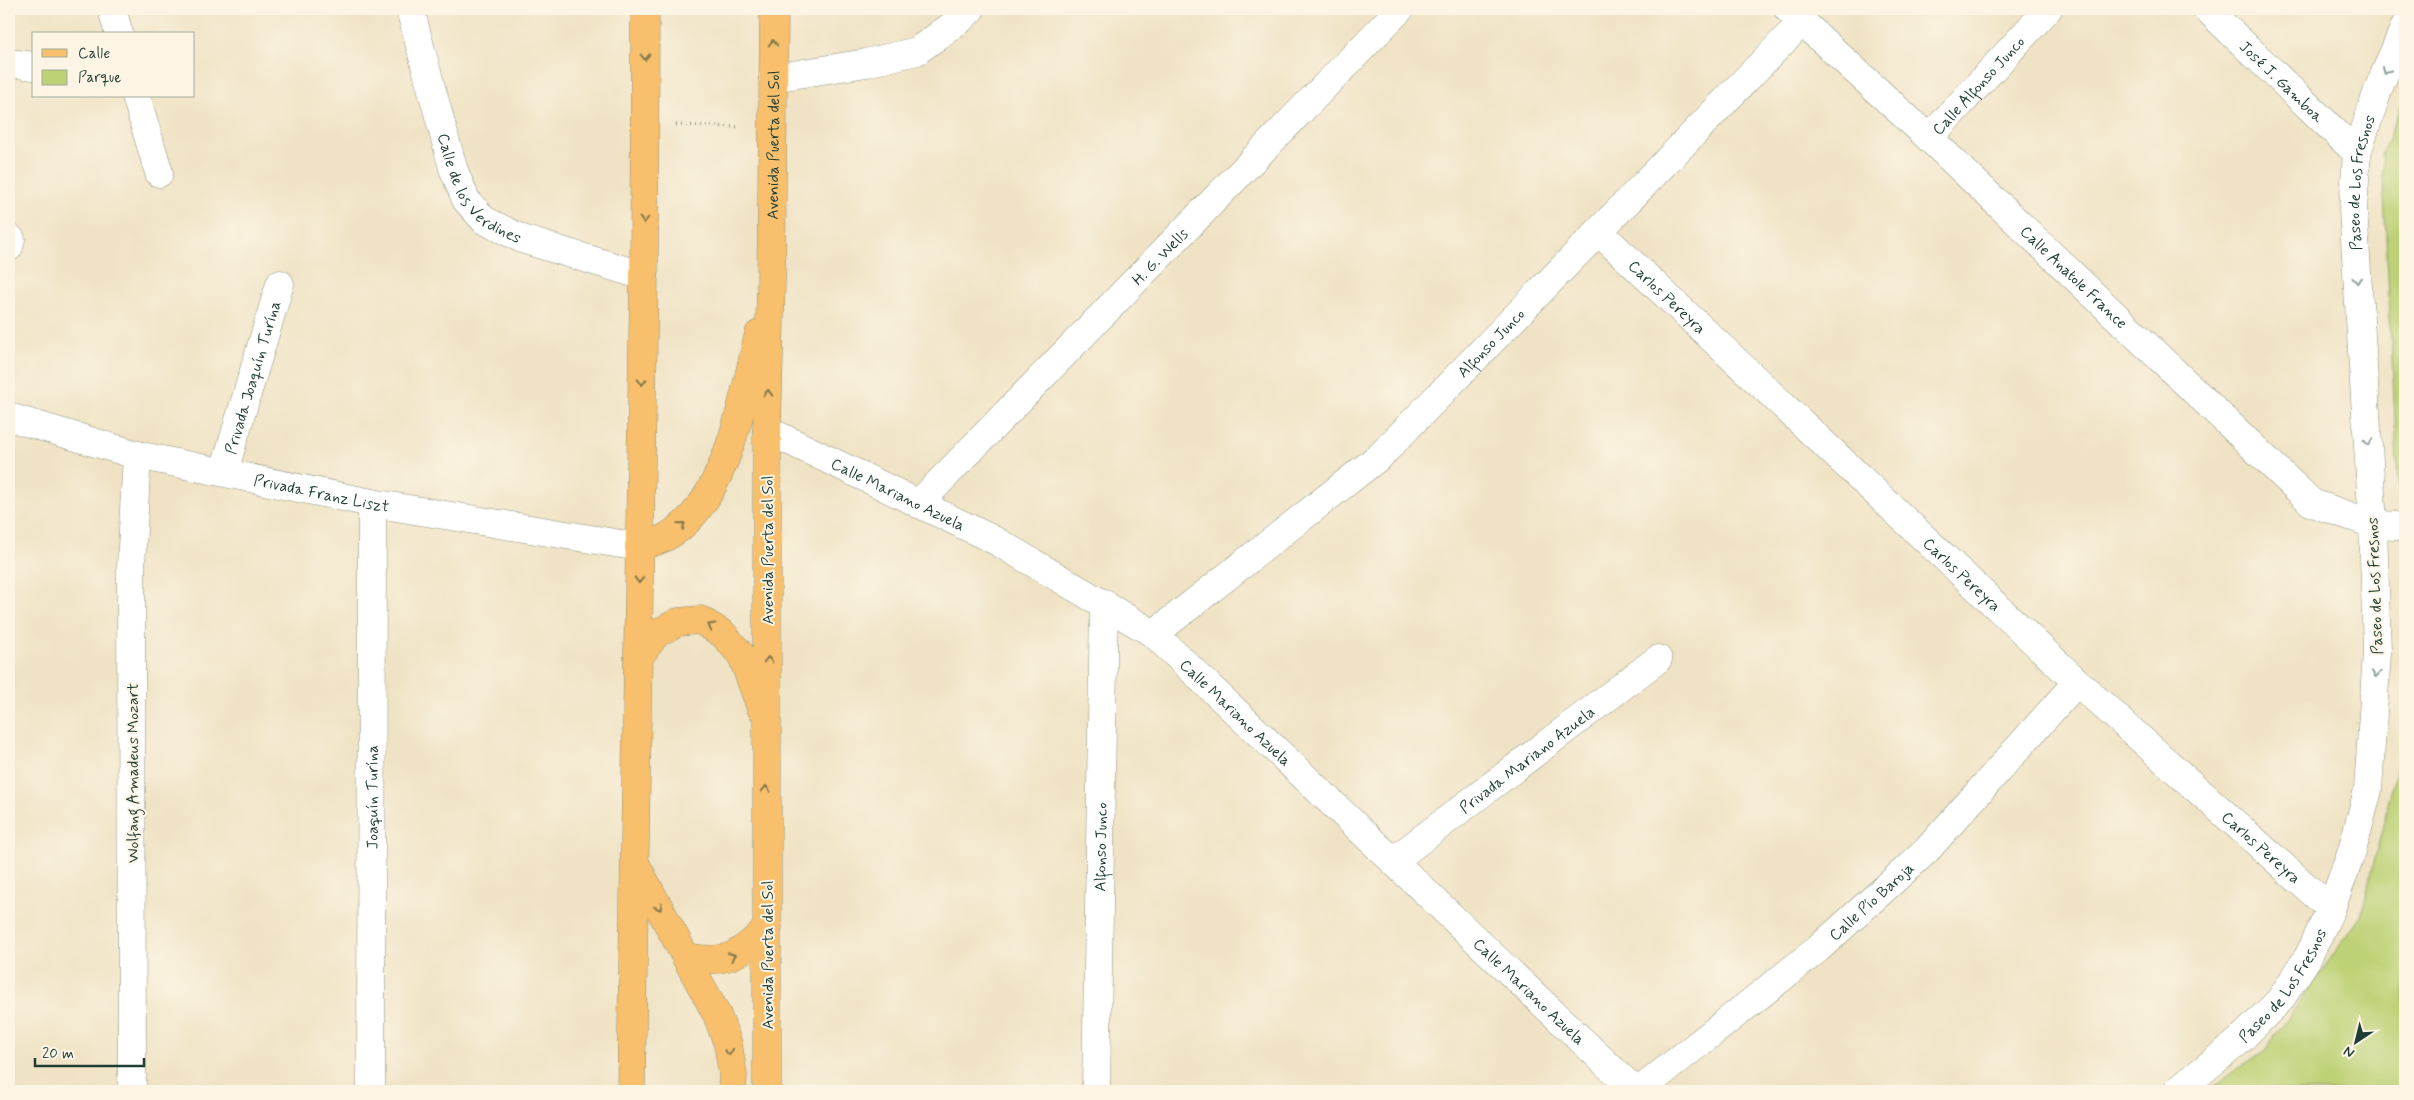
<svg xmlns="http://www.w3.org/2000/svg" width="2414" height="1100" font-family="Mynerve,sans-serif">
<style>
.green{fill:#bdd276;stroke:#6e8855}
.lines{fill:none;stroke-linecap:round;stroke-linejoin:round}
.minor-casing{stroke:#88907c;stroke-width:29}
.major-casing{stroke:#88907c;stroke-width:29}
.path{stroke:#88907c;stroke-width:3;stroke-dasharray:1 4;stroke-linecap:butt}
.minor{stroke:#fff;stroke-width:28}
.major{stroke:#f8bf6c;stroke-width:28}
.oneway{stroke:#81784d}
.oneway2{stroke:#8f9e9a}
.labels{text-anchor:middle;stroke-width:4;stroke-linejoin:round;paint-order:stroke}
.street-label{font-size:16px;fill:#1f3d34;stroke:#fcf5e5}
</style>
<rect width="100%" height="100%" fill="#fcf5e5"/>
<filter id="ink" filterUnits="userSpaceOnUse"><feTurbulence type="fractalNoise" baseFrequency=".02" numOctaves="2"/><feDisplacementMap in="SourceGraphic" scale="10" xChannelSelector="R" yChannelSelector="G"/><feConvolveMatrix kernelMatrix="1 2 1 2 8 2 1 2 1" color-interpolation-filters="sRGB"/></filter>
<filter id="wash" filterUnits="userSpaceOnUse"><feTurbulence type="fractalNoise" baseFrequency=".0096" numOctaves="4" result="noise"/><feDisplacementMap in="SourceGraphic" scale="20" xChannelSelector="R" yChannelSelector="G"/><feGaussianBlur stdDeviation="1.12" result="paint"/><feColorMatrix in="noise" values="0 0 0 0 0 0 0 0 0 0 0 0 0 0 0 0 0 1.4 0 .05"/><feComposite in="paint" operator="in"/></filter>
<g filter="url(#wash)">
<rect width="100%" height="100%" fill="#f0e3c5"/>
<!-- green -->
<path class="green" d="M2405,97V503H2399L2382,154Z
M2405,733V1091H2206L2265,1050L2361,916Z"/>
</g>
<g filter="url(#ink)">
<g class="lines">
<!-- minor casing -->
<g class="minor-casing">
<g id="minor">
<path d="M112,9L119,34"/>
<path id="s1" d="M410,9L453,168L466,200L484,220L522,239L644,276"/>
<path id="s2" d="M1788,9L1929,138L2312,503L2373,524L2405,527"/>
<path id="s3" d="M2207,9L2357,153"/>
<path d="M9,63L34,66"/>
<path d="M773,78L866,63L917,51L961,19L971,9"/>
<path d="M136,96L159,173"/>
<path id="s4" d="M1929,138L2048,9"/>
<path id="s5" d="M1599,232L2077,682L2331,909"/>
<path d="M9,247L11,239"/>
<path id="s6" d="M9,417L137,455L372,503L639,547"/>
<path id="s7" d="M767,430L996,541L1154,634L1635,1091"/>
<path id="s8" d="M224,471L280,284"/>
<path id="s9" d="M918,504L1400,9"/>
<path id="s10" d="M1154,634L1380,456L1802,22"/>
<path id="s11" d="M1393,861L1658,659"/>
<path d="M132,1091L131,566L137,455"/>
<path id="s12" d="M371,1091L372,503"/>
<path id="s13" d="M1096,1091L1104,603"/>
<path id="s14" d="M1639,1091L1818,949L1926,851L2077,682"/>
<path id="s15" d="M2177,1091L2238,1042L2280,1000L2308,957L2331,909L2352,851L2368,790L2377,652L2373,524L2353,209L2357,153L2379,87L2405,26"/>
</g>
</g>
<!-- major casing -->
<g class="major-casing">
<g id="major">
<path d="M639,547C649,543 660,541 668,536C728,502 743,395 759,334"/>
<path d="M638,658L657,633L678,622L700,620L723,634L742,656L761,708"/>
<path d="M636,865L717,1015L728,1044L733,1075L732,1091"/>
<path d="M687,957C727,965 740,955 768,927"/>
<path d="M631,1091L644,276L645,9"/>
<path id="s16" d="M767,1091V430L771,284L774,9"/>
</g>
</g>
<!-- path -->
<path class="path" d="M676,125L740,127"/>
<!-- minor -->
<use href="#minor" class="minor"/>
<!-- major -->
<use href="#major" class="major"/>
</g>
<!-- one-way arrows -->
<defs><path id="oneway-chevron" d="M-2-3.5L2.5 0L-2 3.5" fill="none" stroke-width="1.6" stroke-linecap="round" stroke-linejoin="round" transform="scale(1.25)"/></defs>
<g class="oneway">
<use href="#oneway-chevron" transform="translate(773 43) rotate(-90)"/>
<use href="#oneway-chevron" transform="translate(645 57) rotate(90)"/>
<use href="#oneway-chevron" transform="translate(644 220) rotate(90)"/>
<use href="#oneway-chevron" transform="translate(642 382) rotate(91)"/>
<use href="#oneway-chevron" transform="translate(768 393) rotate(-88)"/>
<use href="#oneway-chevron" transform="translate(682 525) rotate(-39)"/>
<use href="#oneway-chevron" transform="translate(639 580) rotate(91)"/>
<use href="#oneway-chevron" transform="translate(711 626) rotate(-150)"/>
<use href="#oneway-chevron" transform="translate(768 660) rotate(-90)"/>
<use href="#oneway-chevron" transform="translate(766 789) rotate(-89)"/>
<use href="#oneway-chevron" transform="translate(659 907) rotate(61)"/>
<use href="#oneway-chevron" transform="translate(732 956) rotate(-24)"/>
<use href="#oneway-chevron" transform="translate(729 1052) rotate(82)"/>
</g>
<g class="oneway2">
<use href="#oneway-chevron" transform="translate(2386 71) rotate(113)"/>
<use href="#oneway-chevron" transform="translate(2357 280) rotate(86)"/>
<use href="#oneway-chevron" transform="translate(2368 442) rotate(86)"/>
<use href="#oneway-chevron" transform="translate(2376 674) rotate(94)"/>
</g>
</g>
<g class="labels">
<!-- street labels -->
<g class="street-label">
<text dy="6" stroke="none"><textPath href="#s3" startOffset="104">José J. Gamboa</textPath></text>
<text dy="6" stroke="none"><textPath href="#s4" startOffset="72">Calle Alfonso Junco</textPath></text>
<text dy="6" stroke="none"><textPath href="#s16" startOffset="946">Avenida Puerta del Sol</textPath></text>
<text dy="6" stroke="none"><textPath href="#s1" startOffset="198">Calle de los Verdines</textPath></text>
<text dy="6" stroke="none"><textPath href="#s15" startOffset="976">Paseo de Los Fresnos</textPath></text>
<text dy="6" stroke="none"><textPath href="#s9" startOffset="346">H. G. Wells</textPath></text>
<text dy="6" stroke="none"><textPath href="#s2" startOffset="392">Calle Anatole France</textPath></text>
<text dy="6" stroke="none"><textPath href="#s5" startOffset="94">Carlos Pereyra</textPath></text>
<text dy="6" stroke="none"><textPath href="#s10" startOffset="446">Alfonso Junco</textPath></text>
<text dy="6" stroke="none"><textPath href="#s8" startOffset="98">Privada Joaquín Turína</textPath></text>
<text dy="6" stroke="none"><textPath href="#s6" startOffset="322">Privada Franz Liszt</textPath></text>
<text dy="6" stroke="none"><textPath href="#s7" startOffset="146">Calle Mariano Azuela</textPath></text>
<text transform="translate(767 550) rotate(-90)" y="6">Avenida Puerta del Sol</text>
<text dy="6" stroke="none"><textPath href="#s5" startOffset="499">Carlos Pereyra</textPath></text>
<text transform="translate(2374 586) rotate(-92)" y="6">Paseo de Los Fresnos</text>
<text dy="6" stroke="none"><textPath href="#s7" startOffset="551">Calle Mariano Azuela</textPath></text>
<text dy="6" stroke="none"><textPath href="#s11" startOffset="168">Privada Mariano Azuela</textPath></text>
<text transform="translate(132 773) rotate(-90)" y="6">Wolfang Amadeus Mozart</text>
<text dy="6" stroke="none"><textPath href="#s12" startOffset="294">Joaquín Turína</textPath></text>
<text dy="6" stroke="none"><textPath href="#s13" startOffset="244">Alfonso Junco</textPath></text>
<text dy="6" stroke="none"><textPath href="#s5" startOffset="904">Carlos Pereyra</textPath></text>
<text dy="6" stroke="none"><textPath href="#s14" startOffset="300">Calle Pío Baroja</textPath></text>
<text transform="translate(767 955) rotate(-90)" y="6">Avenida Puerta del Sol</text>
<text dy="6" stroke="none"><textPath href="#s15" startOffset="151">Paseo de Los Fresnos</textPath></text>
<text dy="6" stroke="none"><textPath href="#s7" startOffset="956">Calle Mariano Azuela</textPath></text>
</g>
</g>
<!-- margin -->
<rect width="2414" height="1100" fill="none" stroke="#fcf5e5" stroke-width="30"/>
<!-- legend -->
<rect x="32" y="32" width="162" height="65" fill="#fcf5e5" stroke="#a4ab9e"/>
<rect x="42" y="49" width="25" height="8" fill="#f8bf6c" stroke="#a4ab9e"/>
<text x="78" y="58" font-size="15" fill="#1f3d34">Calle</text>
<rect x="42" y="70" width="25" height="15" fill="#bdd276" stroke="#a4ab9e"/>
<text x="78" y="82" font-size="15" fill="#1f3d34">Parque</text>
<!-- north arrow -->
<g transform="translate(2356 1042) rotate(215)" stroke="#fcf5e5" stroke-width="4" paint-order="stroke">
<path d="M0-4L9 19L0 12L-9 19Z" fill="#1f3d34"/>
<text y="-8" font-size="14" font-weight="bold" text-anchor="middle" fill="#1f3d34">N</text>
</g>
<!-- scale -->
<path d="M35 1058v8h109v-8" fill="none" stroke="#1f3d34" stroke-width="2.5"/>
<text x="42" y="1058" font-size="15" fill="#1f3d34" stroke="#fcf5e5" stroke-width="4" paint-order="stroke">20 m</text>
</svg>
